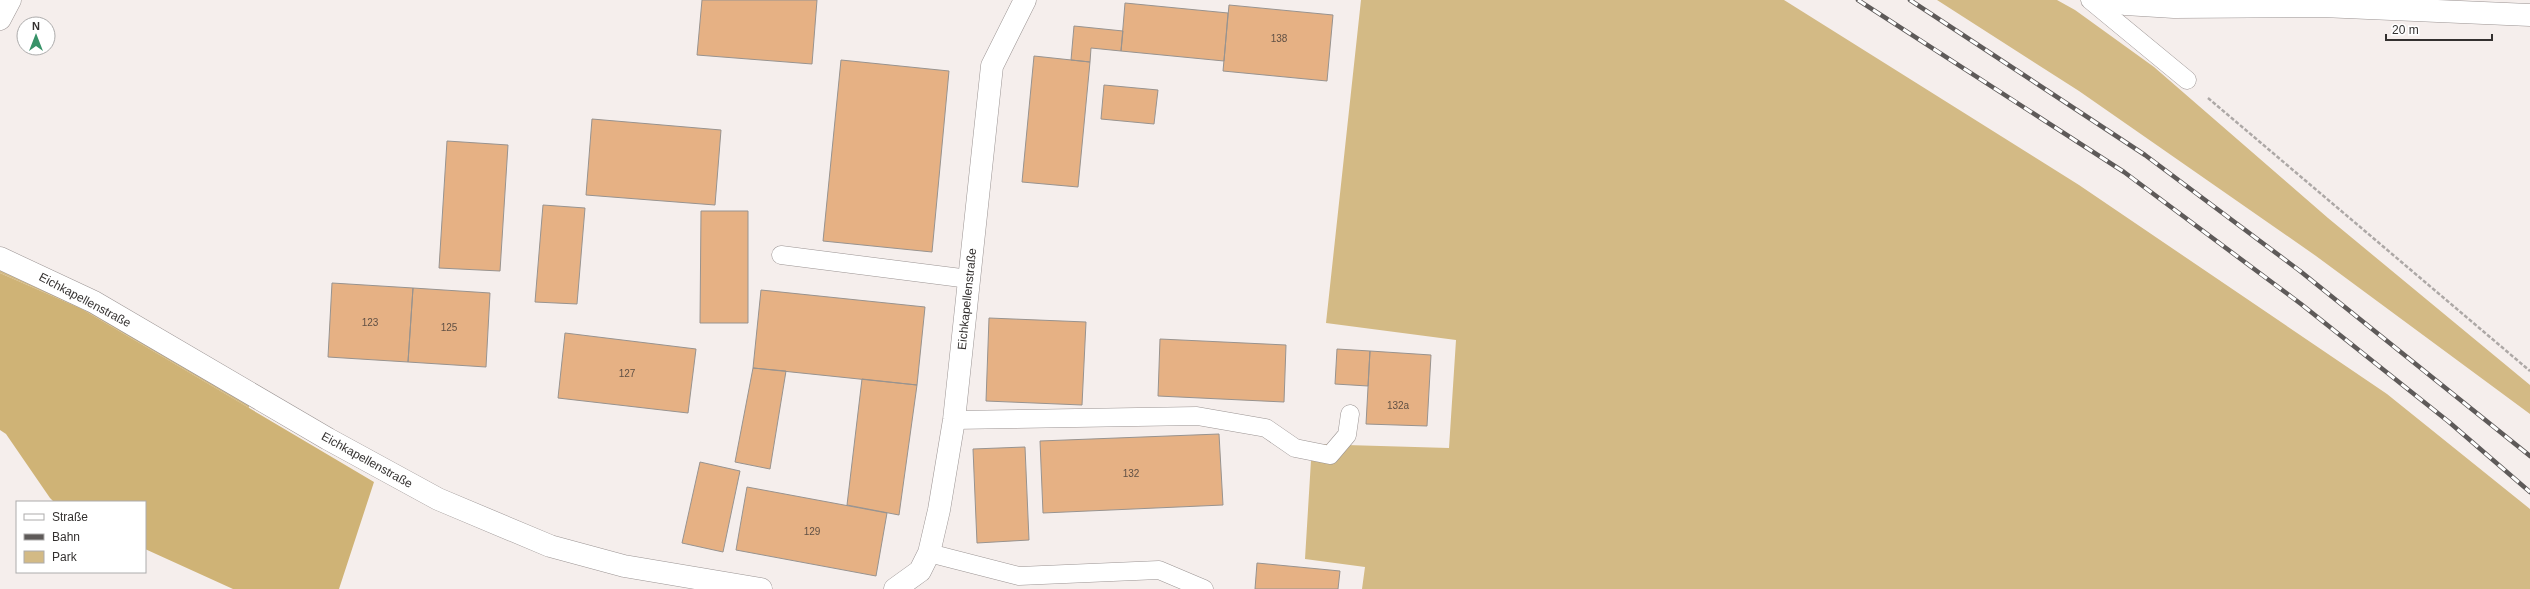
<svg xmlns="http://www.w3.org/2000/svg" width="2530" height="589" font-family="Arial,sans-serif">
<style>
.green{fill:#d3ba85}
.forest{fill:#cfb376}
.building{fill:#e6b184;stroke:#98938f}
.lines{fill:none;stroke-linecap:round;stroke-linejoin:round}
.lane-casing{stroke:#9b9493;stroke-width:19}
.street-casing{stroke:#9b9493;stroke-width:23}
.path{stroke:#ada8a6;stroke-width:2.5;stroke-dasharray:4 2;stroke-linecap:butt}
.lane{stroke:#fff;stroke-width:18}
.street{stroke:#fff;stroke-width:22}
.rail-casing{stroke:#5e5a59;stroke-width:4.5}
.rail{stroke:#fff;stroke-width:3;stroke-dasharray:9;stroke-linecap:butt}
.labels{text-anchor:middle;stroke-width:3;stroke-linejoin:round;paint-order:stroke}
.number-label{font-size:10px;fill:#605044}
.street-label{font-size:12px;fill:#33302f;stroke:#fff}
</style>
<rect width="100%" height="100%" fill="#f5eeec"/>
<!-- green -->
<path class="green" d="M1361,0H1784L2079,185L2387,394L2530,509V589H1362L1365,567L1305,559L1312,444L1449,448L1456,340L1326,323Z
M1937,0H2057L2075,10L2154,67L2328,218L2530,385V414L2316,256L2079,91Z
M0,263L83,301L249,402V408L82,309L0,273Z"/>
<!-- forest -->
<path class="forest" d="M0,273L82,309L374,482L339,589H233L145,549V502H54L50,498L6,434L0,430Z"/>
<!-- building -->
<path class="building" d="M702,0H817L812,64L697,55Z
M1125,3L1228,13L1224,61L1121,51Z
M1229,5L1333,15L1327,81L1223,71Z
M1074,26L1123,31L1121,51L1091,48L1090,62L1071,60Z
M1034,56L1090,62L1078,187L1022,182Z
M841,60L949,71L932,252L823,241Z
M1104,85L1158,90L1154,124L1101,119Z
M592,119L721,130L715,205L586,195Z
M447,141L508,145L500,271L439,268Z
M543,205L585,208L577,304L535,302Z
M701,211H748V323H700Z
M332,283L413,288L408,362L328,357Z
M413,288L490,293L486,367L408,362Z
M761,290L925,307L917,385L753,368Z
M989,318L1086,322L1082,405L986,401Z
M565,333L696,349L688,413L558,398Z
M1160,339L1286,345L1284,402L1158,396Z
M1337,349L1370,351L1368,386L1335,384Z
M1370,351L1431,355L1427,426L1366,424Z
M753,368L786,371L770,469L735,462Z
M862,379L917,385L899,515L847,505Z
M1219,434L1223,505L1043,513L1040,441Z
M1025,447L1029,540L977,543L973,449Z
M700,462L740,471L723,552L682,543Z
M747,487L887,513L876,576L736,550Z
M1257,563L1340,571L1338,589H1255Z"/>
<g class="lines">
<!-- lane casing -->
<g class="lane-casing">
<path id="lane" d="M2090,0L2187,80
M781,255L969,279
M954,420L1197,416L1266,428L1295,448L1330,455L1347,435L1350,414
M929,553L1019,576L1159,570L1204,589"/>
</g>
<!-- street casing -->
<g class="street-casing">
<path id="street" d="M2105,0L2125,4L2174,7L2322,6L2530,15
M0,19L10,0
M0,258L94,302L328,439L438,499L550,546L624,566L761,589
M895,589L920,571L929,553L939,510L954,420L992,66L1025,0"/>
</g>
<!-- path -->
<path class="path" d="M2208,98L2530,371"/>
<!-- lane -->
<use href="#lane" class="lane"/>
<!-- street -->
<use href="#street" class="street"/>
<!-- rail casing -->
<g class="rail-casing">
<path id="rail" d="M1858,0L2124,172L2301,304L2449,422L2530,492
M1910,0L2145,155L2300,271L2530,456"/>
</g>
<!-- rail -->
<use href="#rail" class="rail"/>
</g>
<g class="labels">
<!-- number labels -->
<g class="number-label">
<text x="1279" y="42">138</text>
<text x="370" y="326">123</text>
<text x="449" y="331">125</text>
<text x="627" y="377">127</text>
<text x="1398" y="409">132a</text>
<text x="1131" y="477">132</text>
<text x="812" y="535">129</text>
</g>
<!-- street labels -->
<g class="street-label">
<text transform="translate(967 299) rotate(-84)" y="4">Eichkapellenstraße</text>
<text transform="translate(85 300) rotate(28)" y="4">Eichkapellenstraße</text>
<text transform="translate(367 460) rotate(29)" y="4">Eichkapellenstraße</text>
</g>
</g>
<!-- legend -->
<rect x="16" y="501" width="130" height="72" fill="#ffffff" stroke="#adacac"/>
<rect x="24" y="514" width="20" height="6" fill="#ffffff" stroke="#adacac"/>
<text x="52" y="521" font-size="12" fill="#33302f">Straße</text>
<rect x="24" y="534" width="20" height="6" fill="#5e5a59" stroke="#adacac"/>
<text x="52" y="541" font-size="12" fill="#33302f">Bahn</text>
<rect x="24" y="551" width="20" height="12" fill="#d3ba85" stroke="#adacac"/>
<text x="52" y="561" font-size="12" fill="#33302f">Park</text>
<!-- north arrow -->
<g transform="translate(36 36)"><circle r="19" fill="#ffffff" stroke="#adacac"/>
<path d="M0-3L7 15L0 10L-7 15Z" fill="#379268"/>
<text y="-6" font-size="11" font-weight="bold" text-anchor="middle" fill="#33302f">N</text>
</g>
<!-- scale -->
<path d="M2386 34v6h106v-6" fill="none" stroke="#33302f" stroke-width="2"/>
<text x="2392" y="34" font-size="12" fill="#33302f" stroke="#ffffff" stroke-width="3" paint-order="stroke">20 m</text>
</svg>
